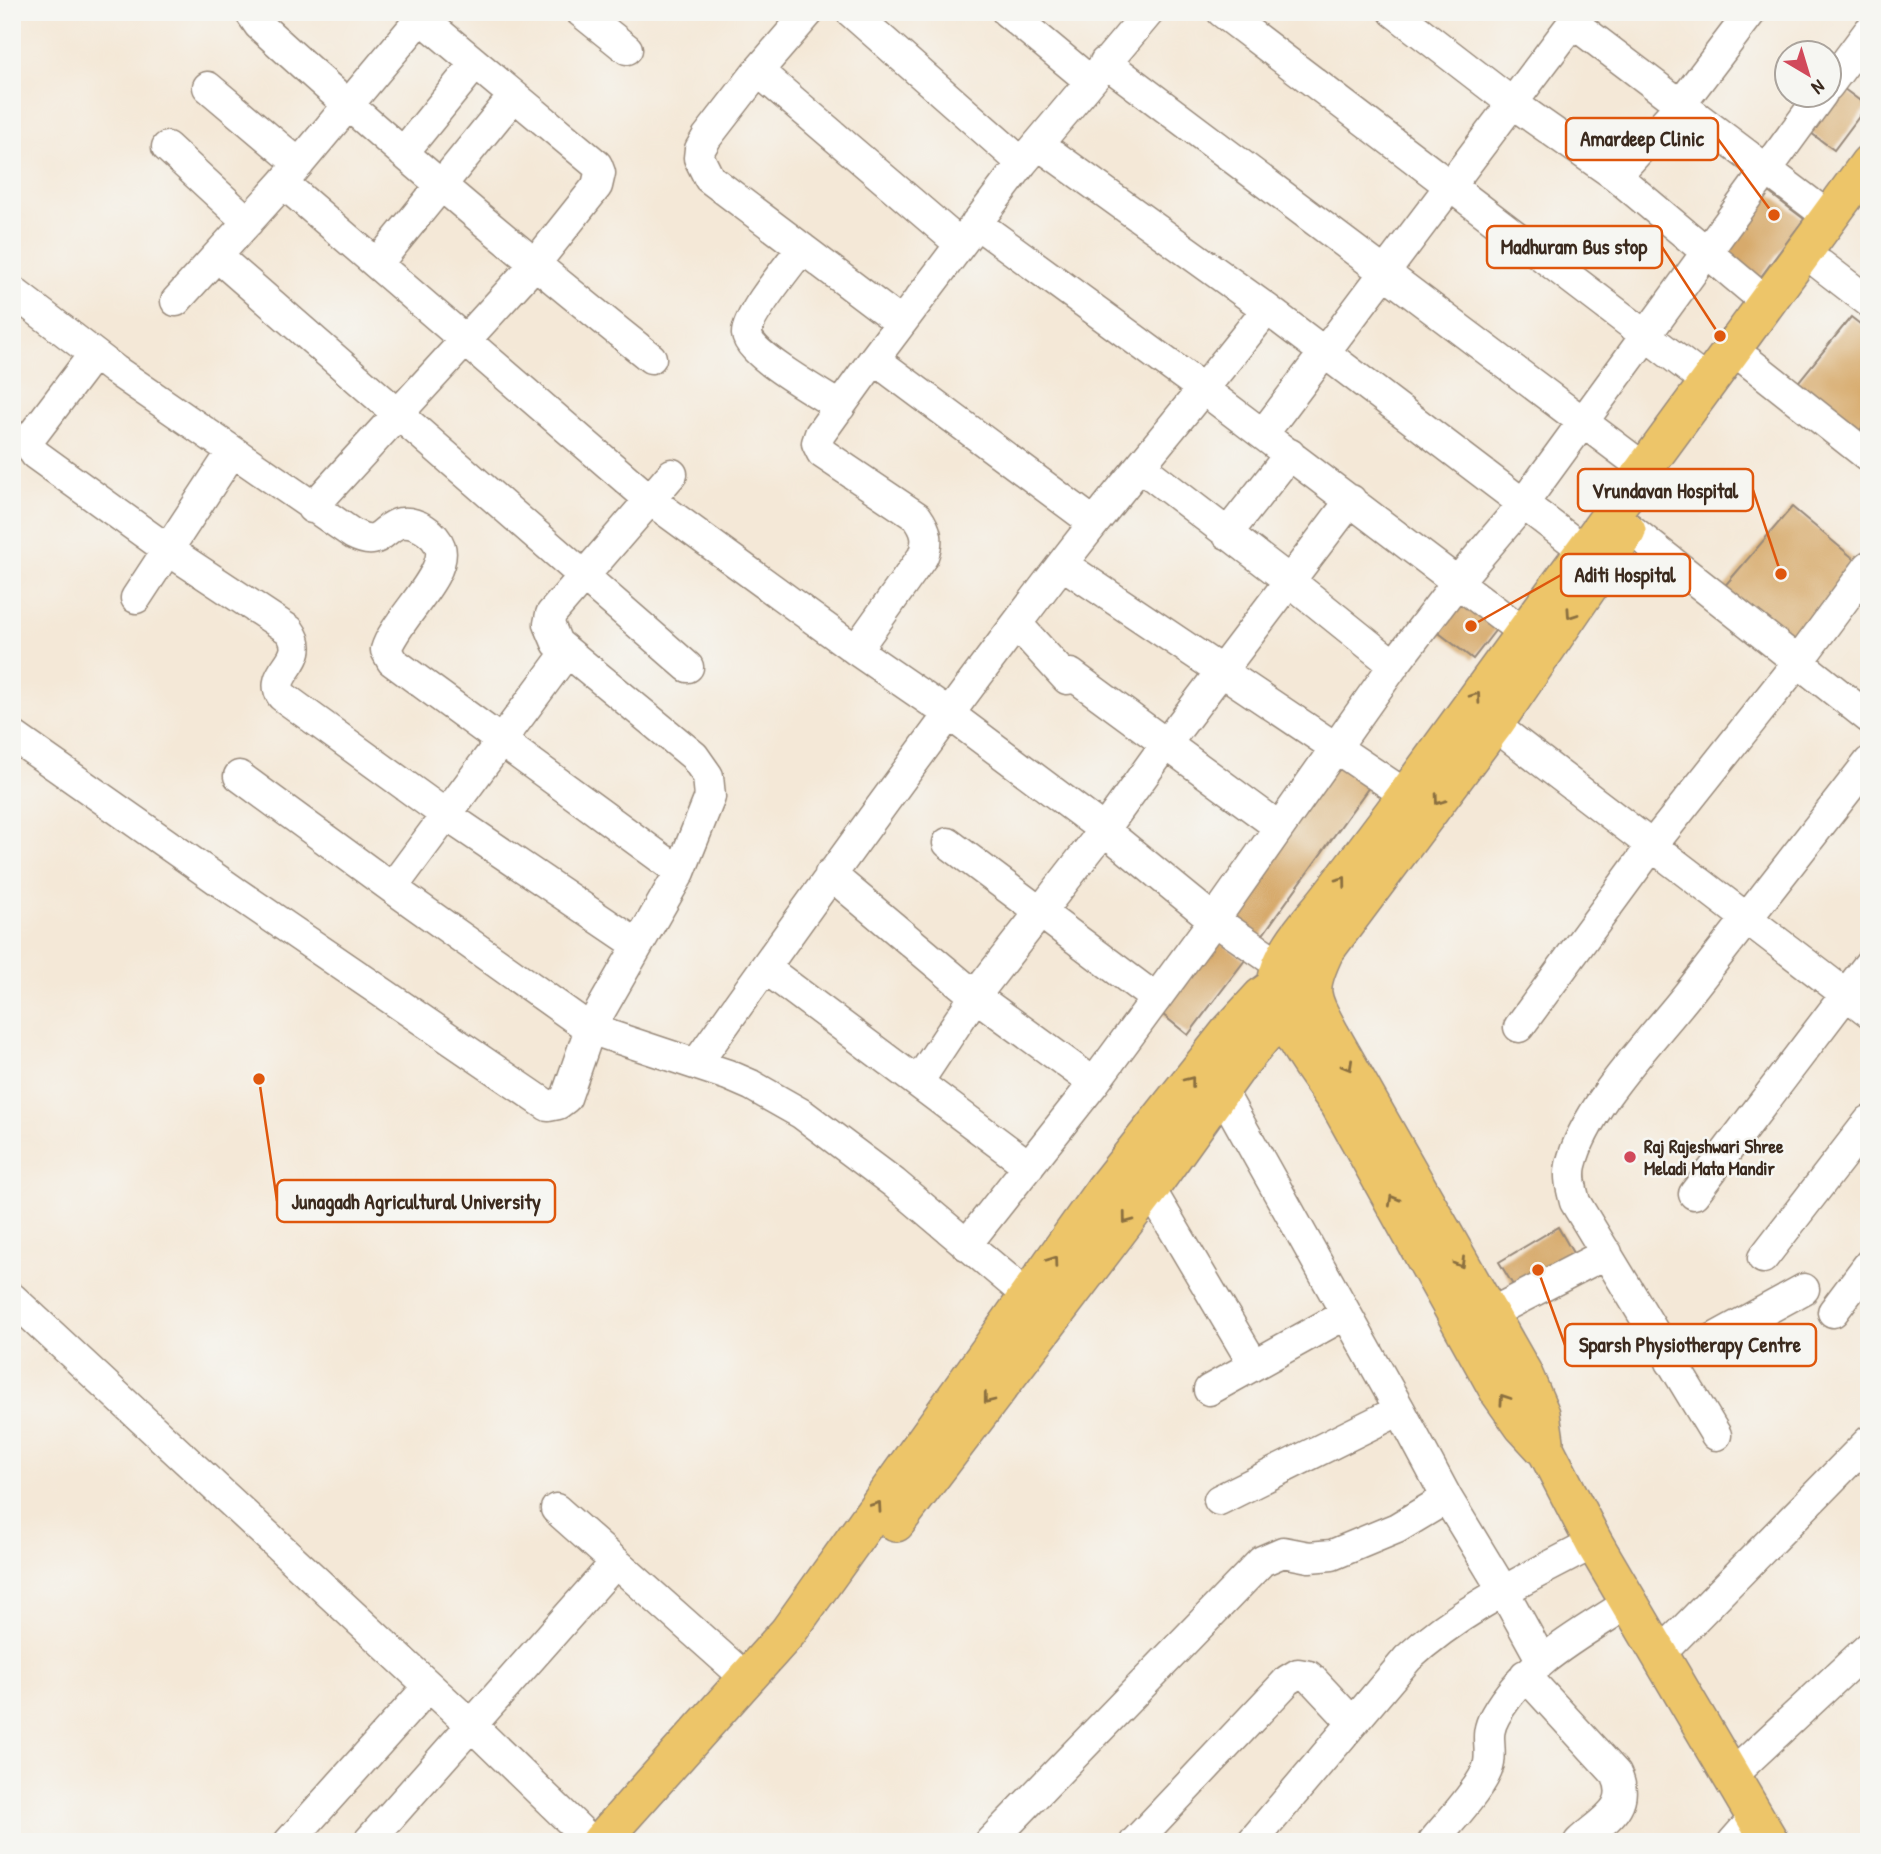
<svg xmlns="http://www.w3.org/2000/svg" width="1881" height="1854" font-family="'Patrick Hand',sans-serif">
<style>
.building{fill:#d7aa6c}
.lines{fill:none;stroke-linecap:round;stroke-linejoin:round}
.minor-casing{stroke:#98897a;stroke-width:33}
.major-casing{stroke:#98897a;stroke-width:40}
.minor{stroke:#fff;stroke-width:30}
.major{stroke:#edc569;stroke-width:37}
.oneway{stroke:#8b7040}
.poi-dot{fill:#d1495b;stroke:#f6f6f2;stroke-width:2.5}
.labels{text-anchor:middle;stroke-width:5;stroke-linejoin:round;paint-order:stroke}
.poi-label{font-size:19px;font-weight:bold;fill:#3b2a1e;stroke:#f6f6f2;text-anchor:start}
.leader{fill:none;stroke:#df570d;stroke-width:2.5}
.callout-dot{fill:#df570d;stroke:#f6f6f2;stroke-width:2.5}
.callout{fill:#f6f6f2;stroke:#df570d;stroke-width:2.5}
.callout-label{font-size:21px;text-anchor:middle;font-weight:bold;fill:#3b2a1e}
</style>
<rect width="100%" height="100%" fill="#f6f6f2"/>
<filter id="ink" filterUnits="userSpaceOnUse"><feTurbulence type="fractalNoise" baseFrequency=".0143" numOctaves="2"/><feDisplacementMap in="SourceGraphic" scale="14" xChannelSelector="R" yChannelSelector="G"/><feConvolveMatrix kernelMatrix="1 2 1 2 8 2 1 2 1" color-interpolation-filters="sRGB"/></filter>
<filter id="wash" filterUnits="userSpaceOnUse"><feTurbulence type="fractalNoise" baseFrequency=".00686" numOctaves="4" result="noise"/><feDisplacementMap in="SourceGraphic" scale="28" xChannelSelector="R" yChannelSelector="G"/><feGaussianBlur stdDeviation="1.57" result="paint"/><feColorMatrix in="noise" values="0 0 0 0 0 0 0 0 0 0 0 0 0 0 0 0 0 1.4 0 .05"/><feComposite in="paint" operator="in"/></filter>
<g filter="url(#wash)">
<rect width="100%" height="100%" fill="#f4e8d7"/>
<g id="blocks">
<!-- building -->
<path class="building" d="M1836,83L1867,106L1834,150L1803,127Z
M1767,191L1804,219L1757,282L1719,254Z
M1851,317L1869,331V420L1856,435L1795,386Z
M1792,507L1865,568L1796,649L1723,588Z
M1462,593L1501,623L1473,659L1435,630Z
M1336,763L1369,787L1259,940L1226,917Z
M1218,940L1245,960L1188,1035L1162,1014Z
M1558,1227L1577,1260L1519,1295L1499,1262Z"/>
</g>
</g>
<g filter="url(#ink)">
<use href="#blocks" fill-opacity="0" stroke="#98897a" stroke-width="2"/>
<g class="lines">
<!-- minor casing -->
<g class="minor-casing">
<path id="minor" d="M250,12L259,25C386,141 517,251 651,358
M581,12L627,49
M809,12L758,71L707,137L700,149L699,158L709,178L901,323
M851,12L1022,163
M1007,12L1090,81
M1222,12L1707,382
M1394,12L1512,103L1616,176L1766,302
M1573,23L1829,217
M1105,62L1644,468
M758,71L960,244
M1828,86L1869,31
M208,87L299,164
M1038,144L1267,309L1584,550
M167,147L248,222
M403,153L475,64
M1616,176L1681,104L1751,12
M283,183L649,499L856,650L949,714L1104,830L1214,920L1280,965
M976,223L1204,390L1523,632
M802,248C791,263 746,317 747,334C749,355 821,394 840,407
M218,257L688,667
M377,264L513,97
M1821,265L1869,302
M12,291L115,370L353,534C382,549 381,527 401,523C416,521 435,533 440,547C449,574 394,621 386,650L392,661L680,872
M176,301L283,183L426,12
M94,354L31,437L30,445L35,454L168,550L289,630C312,661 266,671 282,696L446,815L638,945
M874,359L1094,523
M1749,362L1869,457
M1263,434L1581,12
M1141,467L1291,582L1394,665
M312,508L534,265L597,186L600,173L597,165L414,12
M1629,528L1869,718
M1227,534L1290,454
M1062,564L1406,795
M136,598L232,452
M1017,624L1067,679
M856,650L923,556C929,540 927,531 917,517L822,453L817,443L820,434L874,359L1022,163L1149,12
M1071,674L1279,827
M1494,725L1869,1012
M12,735L235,892L548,1106L558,1104L566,1098L590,1029L680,872L710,797L708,776L694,756L557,643L549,624L551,614L672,474
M239,776L392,888L590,1029L728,1075L751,1085L802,1114L894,1183L1028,1296
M948,843L1156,999
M830,874L975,996L1094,1083
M392,888L567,652
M765,968L1029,1166
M1519,1027L1651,847L1798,662L1869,566
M697,1063C816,895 936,728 1062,564C1128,478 1200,395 1267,309
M918,1082L975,996L1104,830L1166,744L1351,500
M1221,1090L1400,1410L1447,1498L1504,1592L1542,1661
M1150,1189L1254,1365
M1694,1194L1869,964
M966,1245L1094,1083L1214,920L1394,665L1458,581L1523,504L1822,94
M1763,1258L1869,1121
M12,1298L471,1725L592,1842
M1833,1312L1869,1264
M1470,1324L1607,1253
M1671,1362L1804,1289
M1209,1390L1346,1314
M1716,1435L1575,1202C1572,1190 1568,1178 1571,1165C1585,1107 1651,1041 1688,994C1749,917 1808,839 1869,762
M1219,1500L1400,1410
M556,1509L747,1679
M1660,1654L1869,1441
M1525,1675L1616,1774C1633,1808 1601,1821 1579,1842
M1732,1775L1869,1647
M289,1842L429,1686
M368,1842L616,1562
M990,1842L1262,1561L1283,1552L1309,1557L1332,1555L1397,1528L1447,1498
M1135,1842L1288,1680L1298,1674L1309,1676L1353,1723
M1252,1842L1408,1658C1462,1608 1530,1577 1594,1543
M1433,1842C1447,1824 1486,1784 1489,1763C1492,1744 1484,1736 1495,1716C1524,1663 1581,1634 1630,1602
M1733,1842L1756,1816"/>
</g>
<!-- major casing -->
<g class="major-casing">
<path id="major" d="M1545,1441L1541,1414L1523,1373L1331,1035C1310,996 1306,991 1325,951L1494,725L1627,531
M896,1523L1150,1189L1239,1065L1264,1035L1284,1019L1305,1010
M600,1842L788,1632L1103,1191L1229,1032L1261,997L1276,986L1295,980
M1770,1842L1594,1543L1547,1452L1523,1426L1499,1392L1339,1104C1320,1078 1272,1015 1276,983C1281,950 1311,921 1330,896C1356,862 1382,828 1407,794C1560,583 1714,373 1869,163"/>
</g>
<!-- minor -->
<use href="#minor" class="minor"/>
<!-- major -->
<use href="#major" class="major"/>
</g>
<!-- one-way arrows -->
<defs><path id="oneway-chevron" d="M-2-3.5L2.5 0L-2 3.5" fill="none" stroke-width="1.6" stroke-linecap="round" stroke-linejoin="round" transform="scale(1.75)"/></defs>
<g class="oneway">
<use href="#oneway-chevron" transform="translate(1571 614) rotate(124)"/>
<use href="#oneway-chevron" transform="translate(1476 697) rotate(-54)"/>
<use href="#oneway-chevron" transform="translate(1439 800) rotate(126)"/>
<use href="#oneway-chevron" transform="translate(1342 881) rotate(-53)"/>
<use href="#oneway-chevron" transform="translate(1348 1066) rotate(61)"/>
<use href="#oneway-chevron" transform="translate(1190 1081) rotate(-52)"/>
<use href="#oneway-chevron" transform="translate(1393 1200) rotate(-119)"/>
<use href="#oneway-chevron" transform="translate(1127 1219) rotate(127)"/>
<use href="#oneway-chevron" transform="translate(1053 1261) rotate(-54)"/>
<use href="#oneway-chevron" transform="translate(1460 1263) rotate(60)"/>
<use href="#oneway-chevron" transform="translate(988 1399) rotate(128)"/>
<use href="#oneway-chevron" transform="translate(1504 1399) rotate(-124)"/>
<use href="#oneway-chevron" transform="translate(877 1506) rotate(-55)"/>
</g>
</g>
<!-- markers -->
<circle class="poi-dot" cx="1630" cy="1157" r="7"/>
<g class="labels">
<!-- poi labels -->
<g class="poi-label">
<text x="1644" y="1153">Raj Rajeshwari Shree<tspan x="1644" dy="22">Meladi Mata Mandir</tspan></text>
</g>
</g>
<!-- callouts -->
<path class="leader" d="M1774 215L1718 139M1720 336L1662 247M1781 574L1753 490M1471 626L1561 575M259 1079L277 1201M1538 1270L1565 1345"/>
<g class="callout-dot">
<circle cx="1774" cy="215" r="7"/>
<circle cx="1720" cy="336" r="7"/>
<circle cx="1781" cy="574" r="7"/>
<circle cx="1471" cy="626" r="7"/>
<circle cx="259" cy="1079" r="7"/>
<circle cx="1538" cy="1270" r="7"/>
</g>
<g class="callout">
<rect x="1566" y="118" width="152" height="42" rx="7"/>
<rect x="1487" y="226" width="175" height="42" rx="7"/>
<rect x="1578" y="469" width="175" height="42" rx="7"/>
<rect x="1561" y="554" width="129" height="42" rx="7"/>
<rect x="277" y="1180" width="278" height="42" rx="7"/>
<rect x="1565" y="1324" width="251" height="42" rx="7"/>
</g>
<g class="callout-label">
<text x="1642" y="146">Amardeep Clinic</text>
<text x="1574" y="254">Madhuram Bus stop</text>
<text x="1665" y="498">Vrundavan Hospital</text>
<text x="1625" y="582">Aditi Hospital</text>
<text x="416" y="1209">Junagadh Agricultural University</text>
<text x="1690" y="1352">Sparsh Physiotherapy Centre</text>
</g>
<!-- margin -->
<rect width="1881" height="1854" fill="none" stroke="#f6f6f2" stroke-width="42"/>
<!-- north arrow -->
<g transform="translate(1808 74) rotate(142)"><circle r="33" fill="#f6f6f2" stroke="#aba49d" stroke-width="2"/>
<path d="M0-5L12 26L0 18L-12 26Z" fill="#d1495b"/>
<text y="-10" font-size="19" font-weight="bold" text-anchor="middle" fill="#3b2a1e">N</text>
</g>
</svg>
